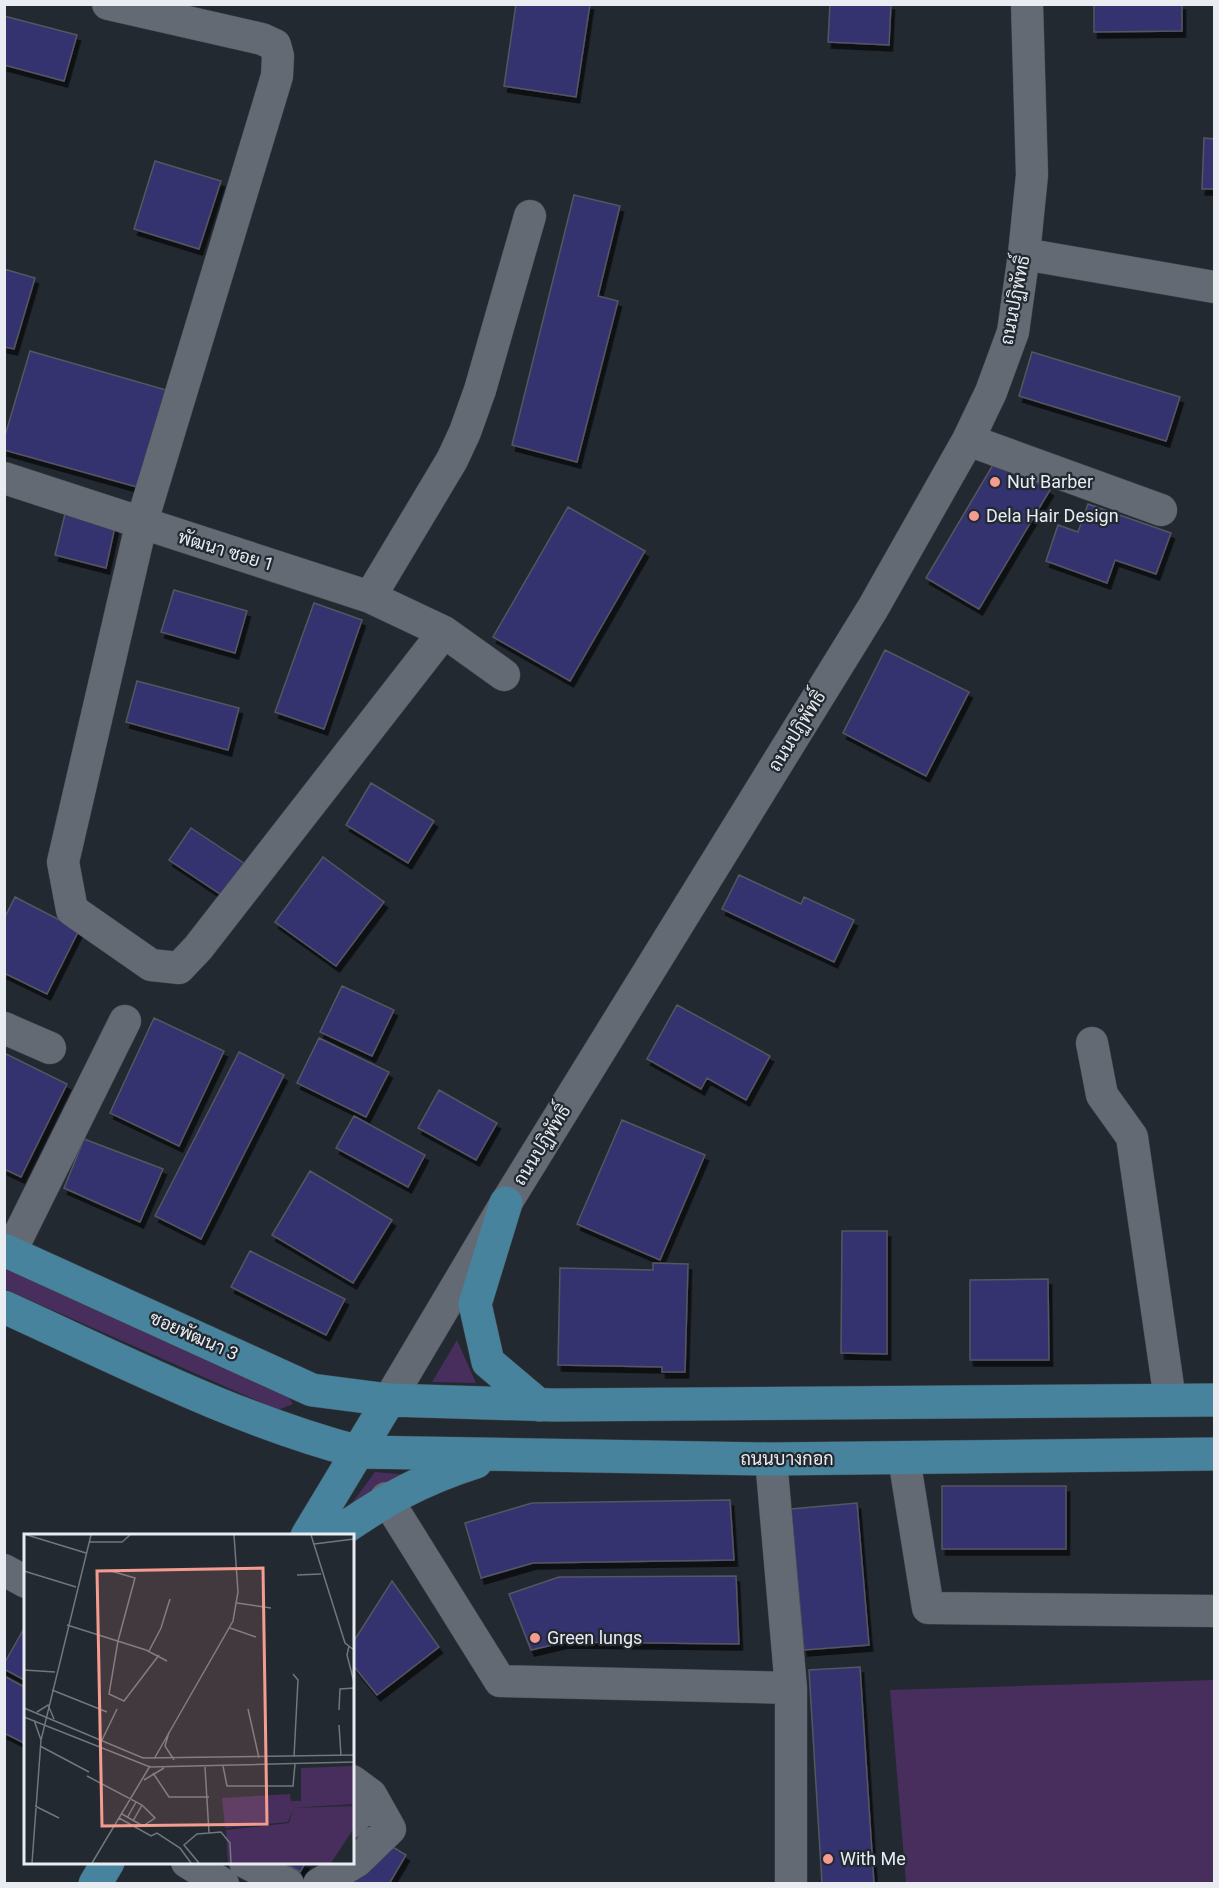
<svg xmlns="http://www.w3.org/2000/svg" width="1219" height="1888" font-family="Roboto,Sarabun,sans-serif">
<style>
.green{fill:#472e5c}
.building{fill:#34326f;stroke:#555661;stroke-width:1.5;filter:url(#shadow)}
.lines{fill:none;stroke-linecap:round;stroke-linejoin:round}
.minor-casing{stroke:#41464c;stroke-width:33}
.major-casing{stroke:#41464c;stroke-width:34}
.minor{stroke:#636a73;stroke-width:32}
.major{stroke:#47839c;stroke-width:33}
.poi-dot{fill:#f59c90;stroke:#222930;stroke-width:2}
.labels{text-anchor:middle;stroke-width:4.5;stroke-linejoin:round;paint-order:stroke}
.street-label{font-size:18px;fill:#e9edf2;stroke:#222930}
.poi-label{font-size:18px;fill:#e9edf2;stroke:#222930;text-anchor:start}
.inset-road{fill:none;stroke:#72777e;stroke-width:1.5}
.view{fill:#f59c90;fill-opacity:0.15;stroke:#f59c90;stroke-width:3}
.inset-edge{fill:none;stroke:#e9edf2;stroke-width:3}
</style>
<defs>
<filter id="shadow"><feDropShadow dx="3.5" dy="6" stdDeviation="0" flood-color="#0009"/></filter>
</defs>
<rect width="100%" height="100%" fill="#222930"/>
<!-- green -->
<path class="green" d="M5,1266L283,1389L293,1404L278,1410L5,1289Z
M457,1340L476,1383L432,1382Z
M375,1472L412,1475L352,1503Z
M1214,1680V1883H906L890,1690Z"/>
<!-- building -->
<path class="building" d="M516,4H590L576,97L504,86Z
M830,4H891L889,45L828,42Z
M1094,4H1182V31L1094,32Z
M4,16L77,35L64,81L4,65Z
M1204,138L1214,139V189H1202Z
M155,161L221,181L199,249L134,229Z
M574,195L620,206L598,296L618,301L577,462L512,445Z
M4,269L35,278L14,349L4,347Z
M30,351L166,390L137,487L4,450V439Z
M1032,352L1180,397L1166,441L1019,396Z
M997,458L1050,490L979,609L926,578Z
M1088,504L1171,533L1156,574L1115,560L1107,583L1046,561L1058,525L1078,532Z
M568,507L645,551L570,681L493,637Z
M66,510L116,522L106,568L55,555Z
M174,590L247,611L235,653L161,632Z
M314,603L362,620L324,729L275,712Z
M885,650L969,692L926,776L843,733Z
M137,681L239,708L228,750L126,722Z
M371,783L434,821L408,863L346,825Z
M191,828L248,866L226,898L169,860Z
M323,857L384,902L336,966L275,922Z
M739,875L801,904L804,897L854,920L834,962L722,909Z
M15,897L79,930L47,994L4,973V919Z
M342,986L394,1010L372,1056L320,1032Z
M677,1005L770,1056L746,1100L707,1078L701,1089L647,1059Z
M154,1018L224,1051L179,1146L110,1113Z
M319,1038L389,1072L366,1117L297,1083Z
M239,1052L284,1075L201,1239L155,1216Z
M4,1053L67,1084L21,1177L4,1169Z
M439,1090L497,1123L476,1160L418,1128Z
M354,1116L425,1155L408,1187L336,1148Z
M622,1120L705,1155L660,1260L577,1224Z
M84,1139L163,1169L140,1222L64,1188Z
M310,1171L392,1220L353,1283L272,1235Z
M842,1231H887V1354L841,1353Z
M250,1251L345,1299L326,1335L231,1287Z
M653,1263L688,1264L685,1372H662V1367L558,1365L560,1268L653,1270Z
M1048,1279L1049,1360H970V1280Z
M942,1486H1066V1549H942Z
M730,1500L734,1560L533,1563L481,1578L465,1523L532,1503Z
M857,1503L869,1645L804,1650L791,1509Z
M736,1576L739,1644L565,1642L531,1650L509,1594L559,1577Z
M392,1581L439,1647L377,1695L352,1664V1644Z
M26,1625V1681L4,1669V1664Z
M860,1667L874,1884H822L809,1670Z
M4,1676L26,1688V1744L4,1733Z
M352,1798L358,1826L406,1855L389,1884H355L321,1862H352Z
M284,1862H306L300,1872Z"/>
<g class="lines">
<!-- minor casing -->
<g class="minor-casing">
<path id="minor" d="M108,4L262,39L275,45L278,56L277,76L141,525L63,862L72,910L151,965L179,968L198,948L444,632
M1024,254L1214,287
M968,440L1161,510
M4,478L370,597L444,632L504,675
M370,597L452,460L465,432L480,390L530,216
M4,1028L50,1048
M1092,1043L1102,1095L1132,1137L1170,1400
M10,1253L125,1021
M389,1400L506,1203L873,608L968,440L991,392L1013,332L1024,254L1032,175L1027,4
M904,1458L928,1608L1214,1611
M771,1459L791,1688V1884
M386,1498L500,1681L791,1688
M4,1570L26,1582
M352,1822L371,1795
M187,1862L223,1884
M245,1862L288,1884
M319,1884L357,1861L390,1829L371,1795L352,1781"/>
</g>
<!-- major casing -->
<g class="major-casing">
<path id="major" d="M506,1203L475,1304L488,1362L539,1405
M4,1250L312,1390L389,1400L554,1405L1214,1400
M4,1307C121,1360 236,1420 359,1452L771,1459L1214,1454
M307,1536L389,1400
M333,1536C381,1502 419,1480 476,1462
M95,1884L108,1862"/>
</g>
<!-- minor -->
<use href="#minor" class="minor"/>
<!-- major -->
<use href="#major" class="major"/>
</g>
<!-- markers -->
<g class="poi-dot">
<circle cx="995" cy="482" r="6"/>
<circle cx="974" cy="516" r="6"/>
<circle cx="535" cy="1638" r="6"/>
<circle cx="828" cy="1859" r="6"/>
</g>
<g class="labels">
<!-- street labels -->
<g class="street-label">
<text transform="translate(1015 300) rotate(-79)" y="6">ถนนปฏิพัทธิ์</text>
<text transform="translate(226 551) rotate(17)" y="6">พัฒนา ซอย 1</text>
<text transform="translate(797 731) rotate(-58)" y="6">ถนนปฏิพัทธิ์</text>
<text transform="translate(542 1145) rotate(-58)" y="6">ถนนปฏิพัทธิ์</text>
<text transform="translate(194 1336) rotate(24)" y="6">ซอยพัฒนา 3</text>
<text x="787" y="1465">ถนนบางกอก</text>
</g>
<!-- poi labels -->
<g class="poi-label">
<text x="1007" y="488">Nut Barber</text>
<text x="986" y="522">Dela Hair Design</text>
<text x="547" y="1644">Green lungs</text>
<text x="840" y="1865">With Me</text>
</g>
</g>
<!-- overview -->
<g transform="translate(24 1534)">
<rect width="330" height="330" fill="#222930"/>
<path d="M330,232V270L268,274L330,272V294L307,329H204L202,296L265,289L269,276L264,288L201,294L198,264L266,260L267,267H277V234Z" fill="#472e5c"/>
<path class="inset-road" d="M3,1L62,19M287,1L321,109L330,116M65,8H98L106,1M290,10L330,5M0,37L52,53M87,37L111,44L94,107L85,160L100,167L135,121M273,41L297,40M213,69L247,74M43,91L122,116L143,127M206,94L232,103M325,112L323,121L330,148M125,117L137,94L146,65M0,136L31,138M269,140L274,146L270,223M28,156L83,178M0,174L119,224L330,221M224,175L235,224M315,176L316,155L330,154M13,178L24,171L30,185M0,183L126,233L330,228M10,186L17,206M315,191L317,222M145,198L141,212L150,226M78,206L93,175M16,212L65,238M130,225L209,87L214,58L210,1M199,232L203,252H269L271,230M181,233L185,299M129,239L145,263H185M63,242L118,271L131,284L119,292L98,280M120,246L140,234M11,272L35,284M95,284L127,302L133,299L156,314L167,329M103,284L112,268M109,287L118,271M8,329L17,206L67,1M68,329L126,232M175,329L160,311L173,300L197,298L206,309L207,329"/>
<path class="view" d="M239,34L243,290L78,292L73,37Z"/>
<rect width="330" height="330" class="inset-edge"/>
</g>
<!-- border -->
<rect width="1219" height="1888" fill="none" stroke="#e9edf2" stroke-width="12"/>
</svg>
